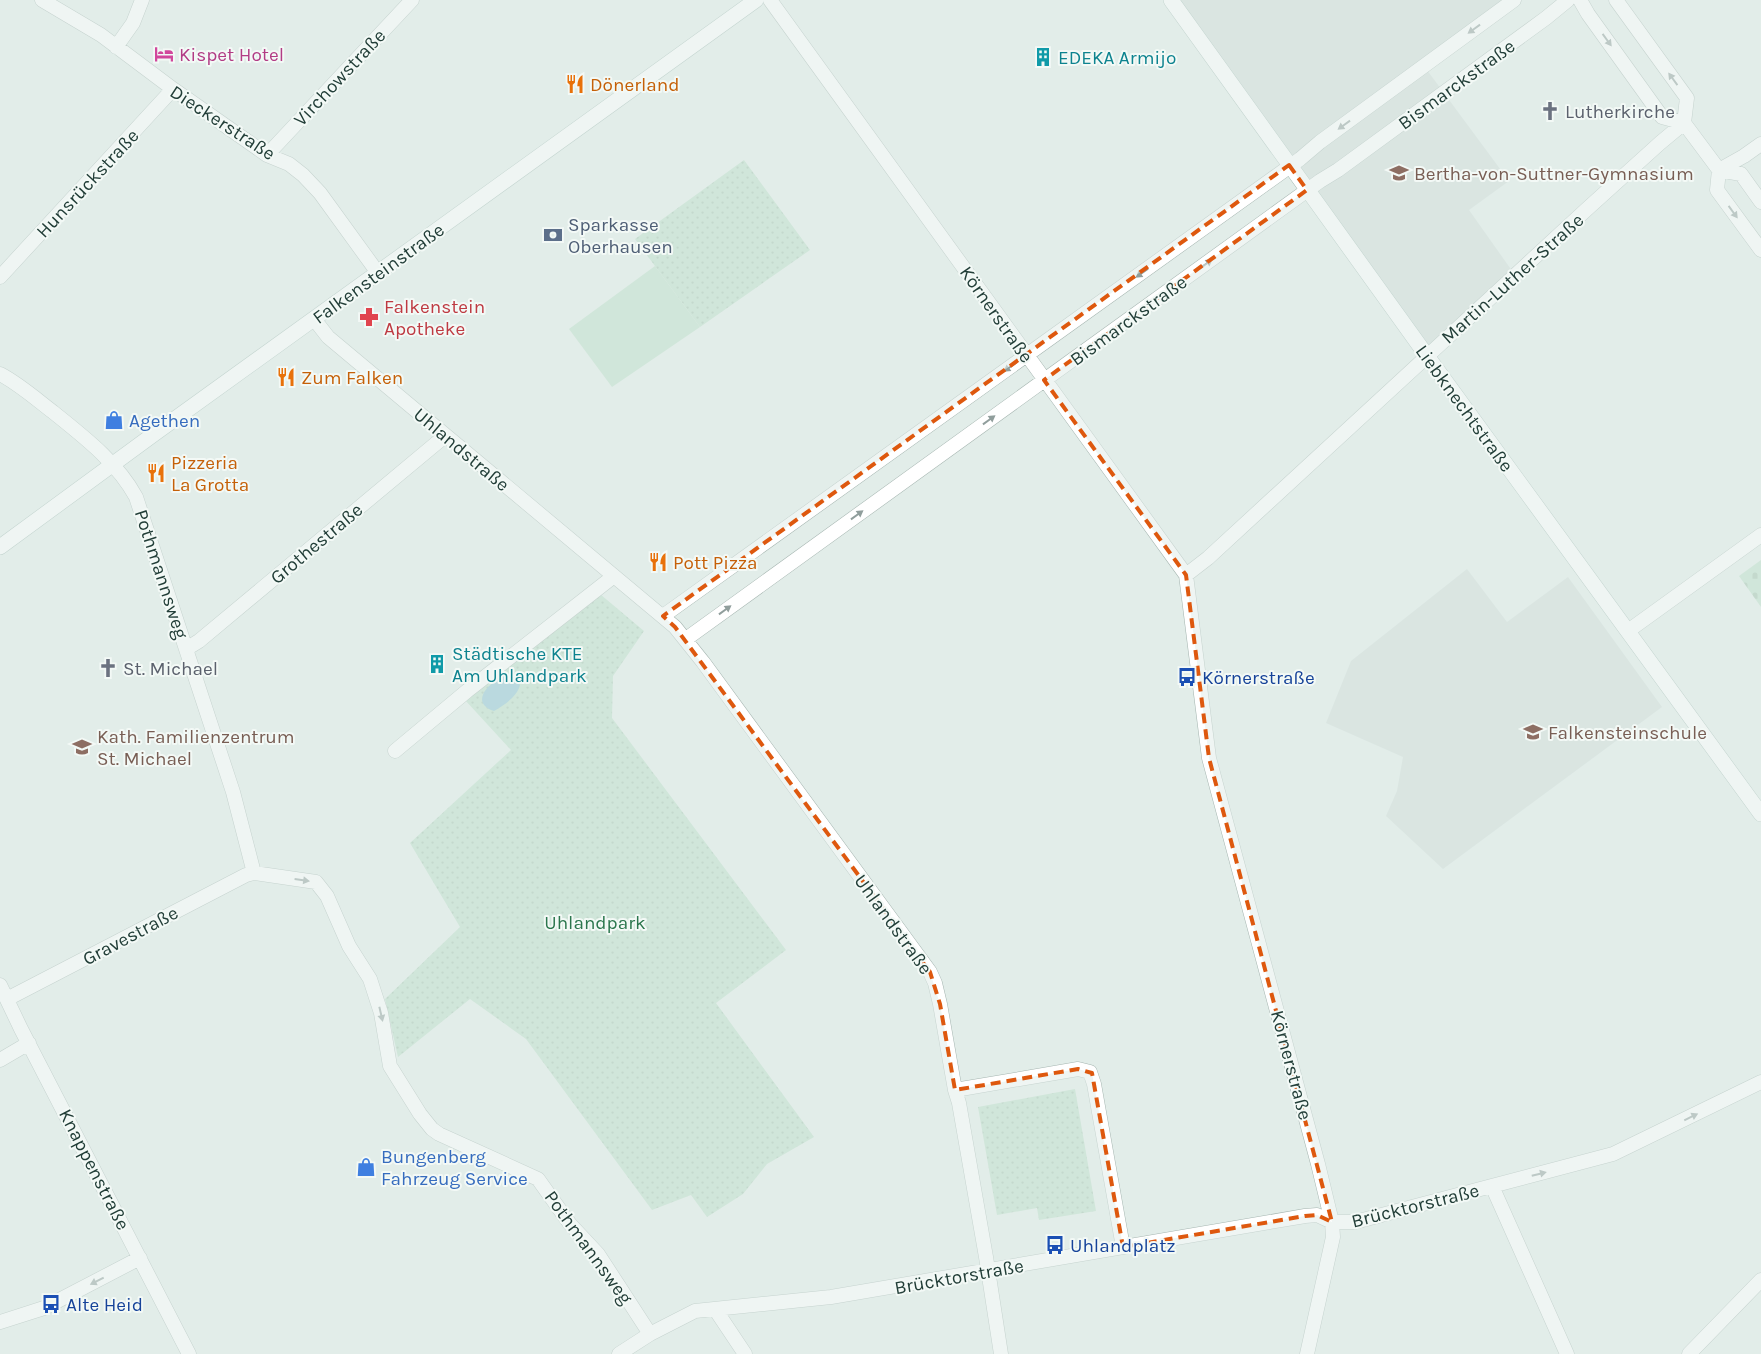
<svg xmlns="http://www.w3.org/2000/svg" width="1761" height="1354" font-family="Karla,sans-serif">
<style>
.built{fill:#d0dcd8}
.cemetery{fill:url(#cemetery-stones)}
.park{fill:url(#park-dots)}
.pitch{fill:#bbdec7}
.water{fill:#89c2d2}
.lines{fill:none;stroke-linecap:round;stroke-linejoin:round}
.street-casing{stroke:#a5b5b0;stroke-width:15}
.secondary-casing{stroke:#a0b8b1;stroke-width:16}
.street{stroke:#fff;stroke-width:14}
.secondary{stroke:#fff;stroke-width:15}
.oneway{fill:#909e9c}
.marked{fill:none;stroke:#de580e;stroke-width:4;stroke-dasharray:10 6;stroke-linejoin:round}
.labels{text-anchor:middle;stroke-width:4;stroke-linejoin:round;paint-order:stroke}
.hotel-label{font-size:19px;fill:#b23c85;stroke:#f3f9f6;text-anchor:start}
.culture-label{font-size:19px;fill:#0d838f;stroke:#f3f9f6;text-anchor:start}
.street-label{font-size:19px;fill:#223e38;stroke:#f3f9f6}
.food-label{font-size:19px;fill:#c56008;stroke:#f3f9f6;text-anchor:start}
.worship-label{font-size:19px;fill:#5b616d;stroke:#f3f9f6;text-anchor:start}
.education-label{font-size:19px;fill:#785e54;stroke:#f3f9f6;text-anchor:start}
.service-label{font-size:19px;fill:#4e5e75;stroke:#f3f9f6;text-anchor:start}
.health-label{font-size:19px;fill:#be3a42;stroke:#f3f9f6;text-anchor:start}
.shop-label{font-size:19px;fill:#366cbe;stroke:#f3f9f6;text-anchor:start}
.transit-label{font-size:19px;fill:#164399;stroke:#f3f9f6;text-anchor:start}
.park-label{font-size:19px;fill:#2b764d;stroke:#f3f9f6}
</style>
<defs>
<pattern id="cemetery-stones" width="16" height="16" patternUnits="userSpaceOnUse" patternTransform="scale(1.25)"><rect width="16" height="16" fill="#bbdec7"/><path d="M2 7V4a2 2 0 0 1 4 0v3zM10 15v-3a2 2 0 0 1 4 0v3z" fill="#a0c0ac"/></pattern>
<pattern id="park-dots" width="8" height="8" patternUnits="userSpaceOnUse" patternTransform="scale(1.25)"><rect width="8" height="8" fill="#bbdec7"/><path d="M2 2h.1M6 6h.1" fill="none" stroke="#a0c0ac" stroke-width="1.8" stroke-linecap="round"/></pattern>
</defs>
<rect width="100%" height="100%" fill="#e2ede9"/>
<!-- built -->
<path class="built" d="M1171,0H1514L1424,66L1509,181L1469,210L1515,275L1427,356Z
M1467,569L1507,622L1568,577L1662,707L1443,869L1386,816L1397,791L1403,757L1326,723L1351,661Z"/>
<!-- cemetery -->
<path class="cemetery" d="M1761,560V607L1739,576Z"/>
<!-- park -->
<path class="park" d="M744,160L810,250L700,327L635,239Z
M594,589L644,631L613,676L612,718L786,950L716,1003L814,1137L767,1164L743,1194L707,1217L691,1195L652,1210L526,1039L470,999L398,1057L385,999L460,927L410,843L511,750L465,700Z
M1075,1089L1096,1211L1039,1220L1037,1208L997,1215L978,1107Z"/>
<!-- pitch -->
<path class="pitch" d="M655,266L700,327L612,387L569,329Z"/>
<!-- water -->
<path class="water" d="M508,675L516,679L520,685C517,697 504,705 494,711C467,702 492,679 508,675Z"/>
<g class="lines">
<!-- street casing -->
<g class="street-casing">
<path id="street" d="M42,0L101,35L173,89L267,155L289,164L303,175L320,193L378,273
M770,0L1186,575L1209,758L1318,1164L1332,1222L1333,1237L1307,1354
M1580,0L1588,14L1662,117L1684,123L1719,170L1741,174L1761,202
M1616,0L1687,98L1684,123
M116,47L133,23L142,0
M267,155L412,0
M1719,170L1717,190L1761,250
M1719,170L1744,156L1761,144
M0,277L173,89
M314,319L328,337L675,627L703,662L930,972L935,983L940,1004L955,1090L959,1103L986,1257L1001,1354
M0,374C19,384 36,399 53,412C84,437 117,462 136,497L233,792L254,873
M1186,575L1208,558L1587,209L1660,143L1684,123
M663,616L1300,159L1320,142L1514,0
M1628,631L1761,535
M686,639L1320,181L1338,170L1546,18L1568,0
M186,649L199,641L445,436
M395,751L467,691L614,576
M0,985L21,1029L189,1354
M7,999L246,875L254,873L316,882L327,896L349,946L370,979L381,1013L390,1066L420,1114L432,1129L439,1134L538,1179L570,1224L598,1254L650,1334
M0,1060L29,1043
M955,1090L1078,1069L1090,1072L1094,1084L1123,1247
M1492,1186L1567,1354
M715,1309L745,1354
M0,1322L44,1308L140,1258
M619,1354L650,1334L695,1311L831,1297L1305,1216L1317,1215L1332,1222H1355L1613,1154L1761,1082
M1689,1354L1761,1280"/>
</g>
<!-- secondary casing -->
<g class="secondary-casing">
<path id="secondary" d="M1171,0L1427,356L1761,814
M0,547L154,434L756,0"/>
</g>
<!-- street -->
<use href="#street" class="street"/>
<!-- secondary -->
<use href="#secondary" class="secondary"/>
</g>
<!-- one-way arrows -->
<defs><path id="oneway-solid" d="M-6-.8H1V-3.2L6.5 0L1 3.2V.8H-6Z" transform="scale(1.25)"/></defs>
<g class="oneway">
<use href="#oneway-solid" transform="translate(1474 29) rotate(144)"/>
<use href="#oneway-solid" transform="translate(1607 40) rotate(54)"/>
<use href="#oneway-solid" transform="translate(1673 79) rotate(-126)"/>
<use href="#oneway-solid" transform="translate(1344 125) rotate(144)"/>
<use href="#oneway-solid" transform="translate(1733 212) rotate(54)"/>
<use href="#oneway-solid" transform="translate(1206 264) rotate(-36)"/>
<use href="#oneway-solid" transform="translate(1142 273) rotate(144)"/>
<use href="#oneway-solid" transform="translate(1010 367) rotate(144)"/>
<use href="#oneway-solid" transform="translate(989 420) rotate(-36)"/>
<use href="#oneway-solid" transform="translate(857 515) rotate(-36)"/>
<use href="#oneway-solid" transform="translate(725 610) rotate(-36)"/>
<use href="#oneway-solid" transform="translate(302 880) rotate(8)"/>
<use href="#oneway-solid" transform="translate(381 1014) rotate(77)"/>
<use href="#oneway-solid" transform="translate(1691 1117) rotate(-26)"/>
<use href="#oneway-solid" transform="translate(1539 1174) rotate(-14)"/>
<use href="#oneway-solid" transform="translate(97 1281) rotate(153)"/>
</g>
<!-- marked area -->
<path d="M0 0H1761V1354H0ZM1289,165L1307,190L1044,380L1186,575L1209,758L1332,1222L1317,1215L1305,1216L1123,1247L1092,1073L1078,1069L955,1090L940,1004L930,972L675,627L663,616Z" fill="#e2ede9" fill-opacity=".55" fill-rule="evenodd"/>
<path class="marked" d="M1289,165L1307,190L1044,380L1186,575L1209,758L1332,1222L1317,1215L1305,1216L1123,1247L1092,1073L1078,1069L955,1090L940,1004L930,972L675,627L663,616Z"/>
<!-- icons -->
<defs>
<g id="hotel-bare" transform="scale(1.5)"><path d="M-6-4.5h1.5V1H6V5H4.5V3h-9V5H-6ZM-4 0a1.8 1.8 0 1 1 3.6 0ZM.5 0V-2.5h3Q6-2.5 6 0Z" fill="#d1479c" stroke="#f3f9f6" stroke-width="2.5" paint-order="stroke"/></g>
<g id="building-bare" transform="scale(1.5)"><path d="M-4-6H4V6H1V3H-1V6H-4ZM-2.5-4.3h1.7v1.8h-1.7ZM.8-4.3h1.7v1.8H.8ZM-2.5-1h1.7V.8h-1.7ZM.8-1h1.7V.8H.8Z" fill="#0f9aa8" stroke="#f3f9f6" stroke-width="2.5" paint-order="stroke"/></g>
<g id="restaurant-bare" transform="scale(1.5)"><path d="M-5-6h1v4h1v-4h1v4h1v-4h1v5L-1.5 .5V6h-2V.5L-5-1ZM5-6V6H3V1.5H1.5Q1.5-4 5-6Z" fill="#e8710a" stroke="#f3f9f6" stroke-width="2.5" paint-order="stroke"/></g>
<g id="church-bare" transform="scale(1.5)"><path d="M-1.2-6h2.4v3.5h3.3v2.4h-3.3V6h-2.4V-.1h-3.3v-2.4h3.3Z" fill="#6b7280" stroke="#f3f9f6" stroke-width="2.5" paint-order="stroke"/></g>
<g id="school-bare" transform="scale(1.5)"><path d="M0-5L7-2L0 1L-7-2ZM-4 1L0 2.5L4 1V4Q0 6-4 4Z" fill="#8d6e63" stroke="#f3f9f6" stroke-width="2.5" paint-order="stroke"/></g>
<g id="bank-bare" transform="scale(1.5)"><path d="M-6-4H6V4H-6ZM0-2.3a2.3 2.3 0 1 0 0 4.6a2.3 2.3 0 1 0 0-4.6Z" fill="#5c6f8a" stroke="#f3f9f6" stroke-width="2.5" paint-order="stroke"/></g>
<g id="pharmacy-bare" transform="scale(1.5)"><path d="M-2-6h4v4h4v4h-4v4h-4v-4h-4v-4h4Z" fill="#e0444e" stroke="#f3f9f6" stroke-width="2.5" paint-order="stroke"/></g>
<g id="shop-bare" transform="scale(1.5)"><path d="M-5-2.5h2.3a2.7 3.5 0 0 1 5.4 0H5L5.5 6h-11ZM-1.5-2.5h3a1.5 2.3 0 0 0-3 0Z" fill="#3f7fe0" stroke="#f3f9f6" stroke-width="2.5" paint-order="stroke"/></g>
<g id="bus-bare" transform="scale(1.5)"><path d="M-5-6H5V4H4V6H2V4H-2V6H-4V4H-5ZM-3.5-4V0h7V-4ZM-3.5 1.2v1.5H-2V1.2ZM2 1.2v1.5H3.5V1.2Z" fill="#1a4fb4" stroke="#f3f9f6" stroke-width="2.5" paint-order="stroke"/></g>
</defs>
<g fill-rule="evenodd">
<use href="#hotel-bare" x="164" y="54"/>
<use href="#building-bare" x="1043" y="57"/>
<use href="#restaurant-bare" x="575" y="84"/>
<use href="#church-bare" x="1550" y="111"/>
<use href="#school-bare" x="1399" y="173"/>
<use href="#bank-bare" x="553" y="235"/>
<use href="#pharmacy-bare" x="369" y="317"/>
<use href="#restaurant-bare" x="286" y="377"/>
<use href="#shop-bare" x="114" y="420"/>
<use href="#restaurant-bare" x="156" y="473"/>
<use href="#restaurant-bare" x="658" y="562"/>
<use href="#building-bare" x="437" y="664"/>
<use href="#church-bare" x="108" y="668"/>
<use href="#bus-bare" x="1187" y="677"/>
<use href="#school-bare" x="1533" y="732"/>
<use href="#school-bare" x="82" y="747"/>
<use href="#shop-bare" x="366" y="1167"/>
<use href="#bus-bare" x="1055" y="1245"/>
<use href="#bus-bare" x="51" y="1304"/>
</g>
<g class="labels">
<!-- hotel labels -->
<g class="hotel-label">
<text x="179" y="61">Kispet Hotel</text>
</g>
<!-- culture labels -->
<g class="culture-label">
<text x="1058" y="64">EDEKA Armijo</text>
<text x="452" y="660">Städtische KTE<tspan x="452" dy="22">Am Uhlandpark</tspan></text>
</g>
<!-- street labels -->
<g class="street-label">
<text transform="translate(339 77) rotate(-47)" y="7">Virchowstraße</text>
<text transform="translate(1456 84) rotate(-36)" y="7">Bismarckstraße</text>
<text transform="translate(223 122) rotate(33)" y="7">Dieckerstraße</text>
<text transform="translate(87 183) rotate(-47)" y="7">Hunsrückstraße</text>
<text transform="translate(378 273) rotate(-36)" y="7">Falkensteinstraße</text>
<text transform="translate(1512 278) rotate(-42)" y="7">Martin-Luther-Straße</text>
<text transform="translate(997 314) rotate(55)" y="7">Körnerstraße</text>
<text transform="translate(1128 320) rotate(-36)" y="7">Bismarckstraße</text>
<text transform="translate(1465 408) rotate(54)" y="7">Liebknechtstraße</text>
<text transform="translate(462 449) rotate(40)" y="7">Uhlandstraße</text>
<text transform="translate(316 543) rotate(-40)" y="7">Grothestraße</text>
<text transform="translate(162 574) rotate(72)" y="7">Pothmannsweg</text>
<text transform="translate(894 924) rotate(54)" y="7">Uhlandstraße</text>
<text transform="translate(130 935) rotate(-28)" y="7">Gravestraße</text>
<text transform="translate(1292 1065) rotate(75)" y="7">Körnerstraße</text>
<text transform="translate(95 1169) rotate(63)" y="7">Knappenstraße</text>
<text transform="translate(1415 1205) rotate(-14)" y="7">Brücktorstraße</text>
<text transform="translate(589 1247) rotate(54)" y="7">Pothmannsweg</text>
<text transform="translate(959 1276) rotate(-10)" y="7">Brücktorstraße</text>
</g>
<!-- food labels -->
<g class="food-label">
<text x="590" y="91">Dönerland</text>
<text x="301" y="384">Zum Falken</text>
<text x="171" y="469">Pizzeria<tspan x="171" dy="22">La Grotta</tspan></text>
<text x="673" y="569">Pott Pizza</text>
</g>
<!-- worship labels -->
<g class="worship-label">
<text x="1565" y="118">Lutherkirche</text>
<text x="123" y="675">St. Michael</text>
</g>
<!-- education labels -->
<g class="education-label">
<text x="1414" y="180">Bertha-von-Suttner-Gymnasium</text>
<text x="1548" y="739">Falkensteinschule</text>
<text x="97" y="743">Kath. Familienzentrum<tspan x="97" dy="22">St. Michael</tspan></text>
</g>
<!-- service labels -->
<g class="service-label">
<text x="568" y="231">Sparkasse<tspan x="568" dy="22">Oberhausen</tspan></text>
</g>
<!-- health labels -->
<g class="health-label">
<text x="384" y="313">Falkenstein<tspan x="384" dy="22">Apotheke</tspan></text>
</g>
<!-- shop labels -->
<g class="shop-label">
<text x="129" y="427">Agethen</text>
<text x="381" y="1163">Bungenberg<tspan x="381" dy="22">Fahrzeug Service</tspan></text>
</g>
<!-- transit labels -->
<g class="transit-label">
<text x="1202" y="684">Körnerstraße</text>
<text x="1070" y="1252">Uhlandplatz</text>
<text x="66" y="1311">Alte Heid</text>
</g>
<!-- park labels -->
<g class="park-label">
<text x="595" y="929">Uhlandpark</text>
</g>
</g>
</svg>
